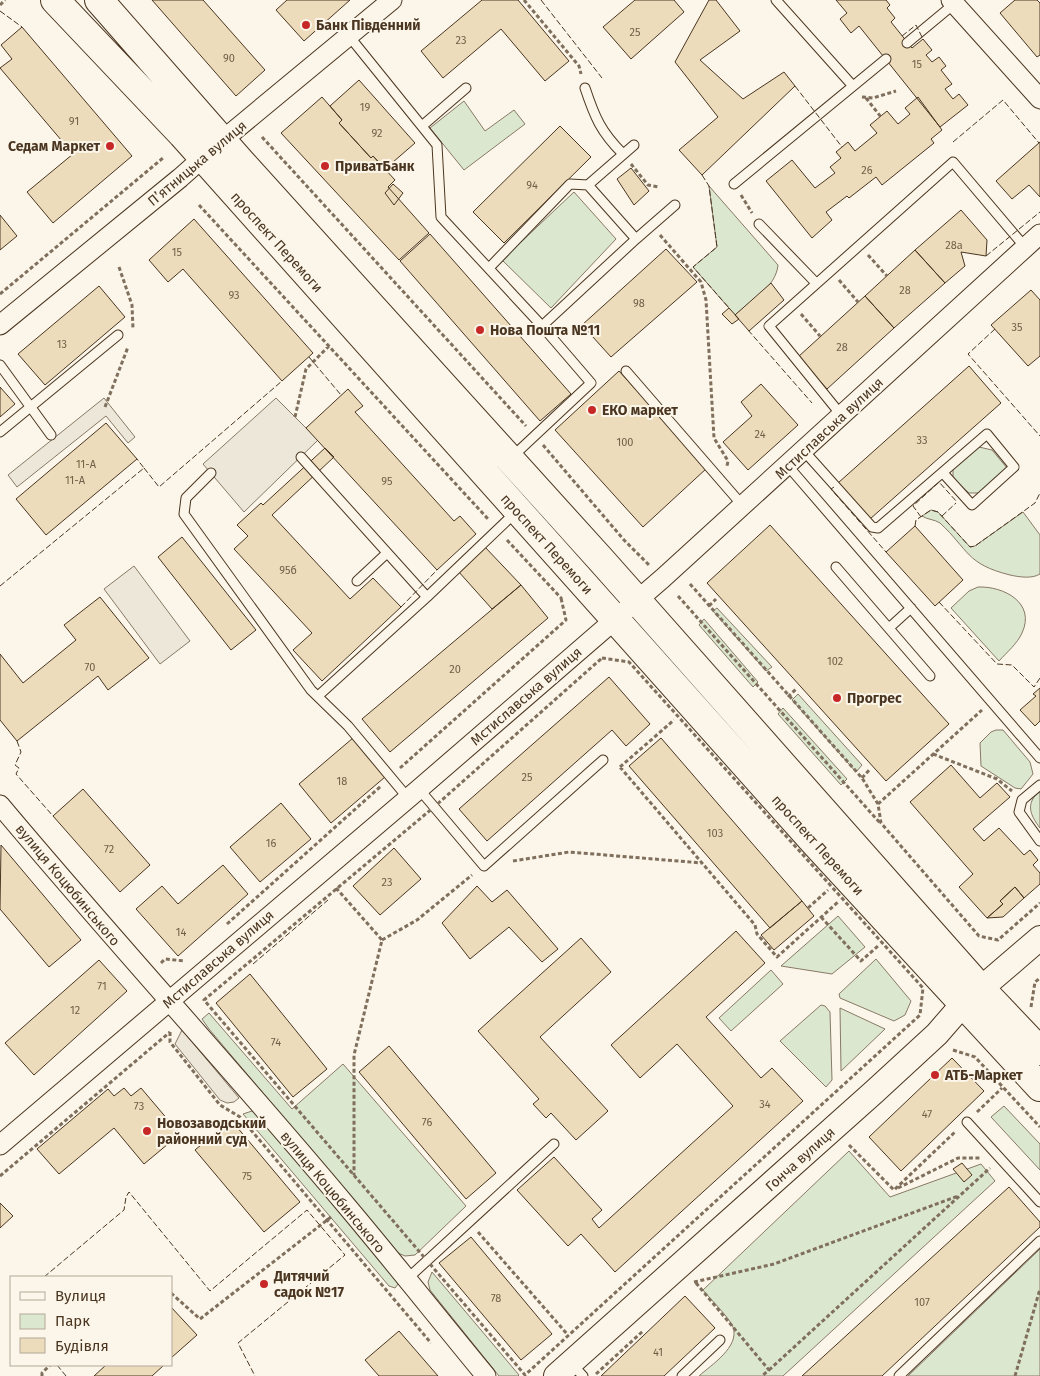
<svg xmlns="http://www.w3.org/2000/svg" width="1040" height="1376" font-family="'Fira Sans',sans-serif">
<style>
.green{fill:#dce7d0;stroke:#887966}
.parking{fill:#ede7d9;stroke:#887966}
.building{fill:#ecdcbc;stroke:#4a3520}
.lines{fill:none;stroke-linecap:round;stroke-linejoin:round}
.service-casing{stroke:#4a3520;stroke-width:11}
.minor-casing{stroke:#4a3520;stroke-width:21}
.tertiary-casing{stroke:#4a3520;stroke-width:26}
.primary-casing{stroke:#4a3520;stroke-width:30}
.path{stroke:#7f6f5c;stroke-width:3;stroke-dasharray:4 2.5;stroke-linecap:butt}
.service{stroke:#fbf6e9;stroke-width:9}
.minor{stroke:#fbf6e9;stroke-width:19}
.tertiary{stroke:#fbf6e9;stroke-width:24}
.primary{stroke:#fbf6e9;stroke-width:28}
.fence{stroke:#4a3520;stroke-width:1;stroke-dasharray:6 2.5;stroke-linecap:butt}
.poi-dot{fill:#c62828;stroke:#fbf6e9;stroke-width:2}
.labels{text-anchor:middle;stroke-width:4;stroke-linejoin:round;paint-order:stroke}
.number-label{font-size:11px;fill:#725f47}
.poi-label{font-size:14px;font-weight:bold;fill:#4a3520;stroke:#fbf6e9;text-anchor:start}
.street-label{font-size:14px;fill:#4a3520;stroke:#fbf6e9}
</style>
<rect width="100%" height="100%" fill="#fbf6e9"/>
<!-- green -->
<path class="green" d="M464,101L485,131L514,110L525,124L464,170L430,128Z
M709,186L778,265C776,287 751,301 735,315L693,267L717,247Z
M574,192L616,239L551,308L502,260Z
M979,447L992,450L1007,468L981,493H969L953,479V469Z
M931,510L938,512L970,547L975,546L1023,512L1040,535V574C1032,579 1019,577 1010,575C966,564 969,550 940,523C934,519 928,520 922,516Z
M978,587C1004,586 1036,603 1022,633C1017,644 1007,652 999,661L951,608L969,591Z
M717,608L772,667L766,671L713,611Z
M704,619L758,682L753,687L699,625Z
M798,694L862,765L856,772L792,700Z
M783,708L847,779L841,785L778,714Z
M996,730H1003L1030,762L1033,774L1021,789L1015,788L981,766L980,743L991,732Z
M1040,791V828C1030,815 1025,803 1040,791Z
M838,916L865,947L832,974L781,966Z
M876,959L911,1001L905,1015L894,1021L840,998L839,994Z
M771,970L783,984L731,1031L719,1018Z
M821,1005L825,1006L830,1012L832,1080L826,1087L780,1041Z
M840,1008L885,1029L841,1071Z
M209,1013L292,1109L343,1064L466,1206L415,1255L405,1256L398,1253L209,1029L202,1019Z
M1004,1106L1040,1144V1170L991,1117Z
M252,1111L258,1113L396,1279L398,1284L395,1288L389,1286L243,1114Z
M849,1151L890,1197L981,1164L995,1181L783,1376H699C711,1365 740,1347 733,1327C729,1317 710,1299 703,1290Z
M1040,1249V1376H908Z
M432,1272L519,1375L518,1376H499L430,1290L428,1282Z"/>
<!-- parking -->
<path class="parking" d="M104,398L135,437L128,443L106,416L17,487L8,475Z
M276,398L318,440L244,512L203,464Z
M134,566L190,641L160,664L104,589Z
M182,1030L239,1098L234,1102L227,1103L220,1100L175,1044Z"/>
<!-- building -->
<path class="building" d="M152,0H203L265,70L236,96Z
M287,0H350L304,41L276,10Z
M482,0H518L569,61L545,81L501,29L443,78L421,51Z
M635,0H674L684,12L631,59L603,27Z
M709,0H716L740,31L700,60L743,99L784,72L795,86L702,175L679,150L718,117L675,62Z
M836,0H886L890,5L887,8L895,18L891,22L912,48L923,39L932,50L926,55L932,62L939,57L946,66L941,70L952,84L945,89L953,99L959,94L968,105L940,127L859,26L851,33L840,19L847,13Z
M1015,0H1037L1040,3V55L1037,57L1000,13Z
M22,27L132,156L53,223L27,192L73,154L0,68L12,59L1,45Z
M359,80L415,143L385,169L373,156L371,158L339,123L342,120L330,106Z
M322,97L342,120L339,123L371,158L373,156L395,180L388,187L429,233L399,260L281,133Z
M918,97L942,130L931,139L934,143L882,185L876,177L849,198L847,196L826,212L832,220L812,238L766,181L792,160L815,188L835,173L830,167L841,158L836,152L848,142L855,151L877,133L870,125L887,111L898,124L910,114L905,108Z
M560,126L591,157L504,243L473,212Z
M1040,142V197L1029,185L1012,199L996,181Z
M631,168L649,191L634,205L617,179Z
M393,184L403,193L394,205L385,193Z
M961,210L987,240L986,256L961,252L965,266L945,283L915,250Z
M0,215L17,236L0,250Z
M194,219L313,353L282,381L183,269L168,282L149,260Z
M430,234L571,394L540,421L400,261Z
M666,249L697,282L611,357L582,325Z
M915,250L945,283L894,328L865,296Z
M771,283L784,300L749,331L735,315Z
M99,286L125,317L45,385L18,354Z
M1031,290L1040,300V356L1028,366L991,325Z
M865,296L894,328L827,389L798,357Z
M729,308L739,319L732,324L722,314Z
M969,366L1001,403L870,519L838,483Z
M619,371L707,468L643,527L555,430Z
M761,384L798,425L748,470L723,442L752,416L741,402Z
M0,387L15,404L0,417Z
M348,389L363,406L355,412L454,521L460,516L476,534L437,570L306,428Z
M106,423L137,459L46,535L16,499Z
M325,448L334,457L272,515L350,599L373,578L401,607L322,681L293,650L312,633L234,549L248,536L237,525L261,503L263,505Z
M770,525L949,724L886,781L707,583Z
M915,526L963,580L935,606L886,552Z
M182,537L256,630L231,650L158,557Z
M484,546L521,585L492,609L458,571Z
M521,585L548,618L390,752L362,719Z
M100,597L149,658L108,690L98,676L17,741L0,720V654L23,683L76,640L64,625Z
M609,677L650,724L626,746L612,730L487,841L459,809Z
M1040,688V721L1035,726L1020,710L1036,696L1033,694Z
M353,738L385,777L331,823L299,784Z
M661,738L802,901L770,928L629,766Z
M951,765L980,798L997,783L1010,797L973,829L984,841L999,828L1024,855L1030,850L1038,860L1033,865L1040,873V884L1024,898L1015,887L1000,901L1003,904L987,918L959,887L973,874L910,802Z
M83,789L150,865L120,892L53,816Z
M281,803L311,839L260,882L230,847Z
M1,845L81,940L49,967L0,909Z
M394,848L421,879L380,915L353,886Z
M223,865L248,894L178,956L136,909L162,886L178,904Z
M477,886L492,902L507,890L558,949L542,962L509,927L470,959L442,923Z
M1015,887L1024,898L1003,917L987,918L1003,904L1000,901Z
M802,901L814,916L774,950L761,935Z
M736,931L765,963L706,1017L761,1078L772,1068L803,1101L615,1272L581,1234L568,1246L517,1190L554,1157L602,1210L592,1219L599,1228L733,1106L677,1044L640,1078L611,1045Z
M581,938L611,972L540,1037L608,1111L576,1140L551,1113L546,1118L533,1104L539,1099L478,1031Z
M99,960L127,991L34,1075L5,1043Z
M250,974L327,1069L293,1097L216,1003Z
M389,1046L496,1173L466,1199L359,1072Z
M952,1058L984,1091L901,1171L869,1137Z
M124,1088L131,1096L141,1088L180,1134L144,1164L114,1128L59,1174L37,1149L108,1089L114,1096Z
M231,1120L300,1202L264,1232L195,1150Z
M962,1163L972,1175L964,1182L953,1169Z
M1009,1187L1040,1222V1227L882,1376H802Z
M0,1203L13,1216L0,1228Z
M471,1237L552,1334L521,1360L439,1263Z
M685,1296L715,1328L664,1376H601Z
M171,1307L197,1335L171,1358Z
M399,1331L438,1376H379L365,1360Z
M106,1365H164L152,1376H94Z"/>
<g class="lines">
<!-- service casing -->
<g class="service-casing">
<path id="service" d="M776,0L852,85
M349,36L437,145L441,217L542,326L591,383L511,458
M907,43L954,4
M585,88C595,118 601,132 623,154
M422,126L466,88
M734,184L886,59
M588,185L634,145
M759,224L816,283
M636,239L675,205
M489,268L570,184L588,185L636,239L542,326
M0,365L51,435
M626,371L743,506
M842,416L769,326L953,162L1025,247
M0,432L118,335
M804,451L872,527L878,528L987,434L1014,467L972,505L943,473
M301,457L427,597
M788,466L1040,758
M211,473L186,498L184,514L311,690L348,726L408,798
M836,567L930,676
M357,581L387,553
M889,628L911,608
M318,696L427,597L516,512
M1040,785L1022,800L1019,812L1040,841
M419,789L484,866L603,760
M967,1122L1040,1202
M406,1280L554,1144
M571,1363L583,1376
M682,1376L720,1340
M899,1376L1040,1241"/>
</g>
<!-- minor casing -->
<g class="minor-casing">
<path id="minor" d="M951,0L1040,99
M0,325L180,178L224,139L392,0
M0,805C113,940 232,1069 345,1204C393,1261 439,1319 486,1376
M0,1145L419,789L663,578L1040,234"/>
</g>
<!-- tertiary casing -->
<g class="tertiary-casing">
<path id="tertiary" d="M556,1376L874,1092L937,1034L963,1004L1040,938"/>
</g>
<!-- primary casing -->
<g class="primary-casing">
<path id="primary" d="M55,0L182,134L814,842L1040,1087
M99,0L240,161L602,561L981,989L1040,1051"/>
</g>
<!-- path -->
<path class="path" d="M524,0L579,66L581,74
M0,5L5,0
M862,97L873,98L896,91
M866,98L881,117
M262,137L526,426
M631,164L648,185L659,187
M741,195L752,213
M199,205L488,519
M660,235L701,282L706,300L714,438L728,461L727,466
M868,255L887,276
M119,267L132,305L133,329
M839,280L858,302
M0,294L163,158
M801,314L820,336
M105,407L128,347
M295,417L306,369L329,346
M543,445L624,540L650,566
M507,540L561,598L562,597
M690,584L862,778L878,804L881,823L979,936L998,940L1040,903
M678,596L880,823
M709,606L716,599
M602,658L629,662L923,988L920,1015L525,1375L204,1000L434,807Z
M788,697L796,689
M933,754L997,779L1012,791
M620,767L755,925L757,934L777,957L838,902
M620,767L674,720
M400,768L566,620L561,598
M862,778L870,769
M878,804L982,710
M513,861L569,852L702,863
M336,888L382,940L354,1055V1175
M808,908L828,890
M821,917L861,961L878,946
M227,924L381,786
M382,940L417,920L472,875
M161,963L165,959L185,961
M1031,1007L1035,982L1040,978
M170,1032V1042L220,1105L240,1117L431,1343
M953,1050L975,1057L1040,1127
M977,1112L1002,1088
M849,1145L894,1190L956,1131
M0,1176L170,1032
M898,1188L958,1158H980
M478,1232L568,1335
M694,1282L774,1264L958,1196
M696,1283L769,1370L762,1376
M171,1293L200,1319L331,1217
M769,1370L990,1168
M596,1374L643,1331
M42,1376V1373L50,1365
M1015,1376L1040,1289"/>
<!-- service -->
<use href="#service" class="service"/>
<!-- minor -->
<use href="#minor" class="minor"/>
<!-- tertiary -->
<use href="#tertiary" class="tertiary"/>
<!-- primary -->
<use href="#primary" class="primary"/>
<!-- fence -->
<path class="fence" d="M541,0L602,78
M0,11L22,27
M902,36L916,25L923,39
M795,86L842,147
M953,142L1003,100L1039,143
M702,175L709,186L717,247L693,267L730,309
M986,256L1040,212
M995,329L968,354L1040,436
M748,330L812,403
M309,357L341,395
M144,468L159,487L282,381
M834,487L831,489L886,552
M942,516L956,503
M921,517L913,506L939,482L957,502
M915,526L916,520L931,510L938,512L970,547L975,546L1035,503L1040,493
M0,586L144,468L137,459
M939,602L997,664L1012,665L1034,687L1040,678
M401,607L437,570
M17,741L21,752L15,765L19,768L16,774L53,816
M253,964L328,900
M44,1277L124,1210L126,1197L129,1192L210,1291L307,1210L345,1255L238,1343L255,1376
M11,1305V1306
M57,1365L66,1376"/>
</g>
<!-- markers -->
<g class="poi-dot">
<circle cx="306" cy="25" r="5"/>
<circle cx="110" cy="146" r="5"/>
<circle cx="325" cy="166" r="5"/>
<circle cx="480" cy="330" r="5"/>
<circle cx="592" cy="410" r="5"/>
<circle cx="837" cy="698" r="5"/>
<circle cx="935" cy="1075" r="5"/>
<circle cx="147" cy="1131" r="5"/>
<circle cx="264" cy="1284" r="5"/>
</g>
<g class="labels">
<!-- number labels -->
<g class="number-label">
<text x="635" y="36">25</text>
<text x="461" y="44">23</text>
<text x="229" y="62">90</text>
<text x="917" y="68">15</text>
<text x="365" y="111">19</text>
<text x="74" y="125">91</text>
<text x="377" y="137">92</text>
<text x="867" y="174">26</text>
<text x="532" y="189">94</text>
<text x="954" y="249">28а</text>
<text x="177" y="256">15</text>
<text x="905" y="294">28</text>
<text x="234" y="299">93</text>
<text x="639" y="307">98</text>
<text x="1017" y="331">35</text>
<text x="62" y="348">13</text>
<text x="842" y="351">28</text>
<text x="760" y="438">24</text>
<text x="922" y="444">33</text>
<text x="625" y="446">100</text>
<text x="86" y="468">11-А</text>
<text x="75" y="484">11-А</text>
<text x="387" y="485">95</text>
<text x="288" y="574">95б</text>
<text x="835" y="665">102</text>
<text x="90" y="671">70</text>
<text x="455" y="673">20</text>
<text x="527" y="781">25</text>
<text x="342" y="785">18</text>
<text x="715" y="837">103</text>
<text x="271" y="847">16</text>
<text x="109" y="853">72</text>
<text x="387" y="886">23</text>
<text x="181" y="936">14</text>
<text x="102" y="990">71</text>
<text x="75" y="1014">12</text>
<text x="276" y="1046">74</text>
<text x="765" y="1108">34</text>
<text x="139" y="1110">73</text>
<text x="927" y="1118">47</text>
<text x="427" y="1126">76</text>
<text x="247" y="1180">75</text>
<text x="496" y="1302">78</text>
<text x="922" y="1306">107</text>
<text x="658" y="1356">41</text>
</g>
<!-- poi labels -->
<g class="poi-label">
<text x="316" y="30">Банк Південний</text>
<text x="100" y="151" text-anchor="end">Седам Маркет</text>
<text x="335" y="171">ПриватБанк</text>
<text x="490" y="335">Нова Пошта №11</text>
<text x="602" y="415">ЕКО маркет</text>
<text x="847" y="703">Прогрес</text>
<text x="945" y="1080">АТБ-Маркет</text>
<text x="157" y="1128">Новозаводський<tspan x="157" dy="16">районний суд</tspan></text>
<text x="274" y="1281">Дитячий<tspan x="274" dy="16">садок №17</tspan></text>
</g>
<!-- street labels -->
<g class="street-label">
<text transform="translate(197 163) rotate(-40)" y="5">Пʼятницька вулиця</text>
<text transform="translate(277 242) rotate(48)" y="5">проспект Перемоги</text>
<text transform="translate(829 428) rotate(-43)" y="5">Мстиславська вулиця</text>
<text transform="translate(547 544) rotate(48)" y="5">проспект Перемоги</text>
<text transform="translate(526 696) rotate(-41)" y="5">Мстиславська вулиця</text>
<text transform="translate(818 845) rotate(48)" y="5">проспект Перемоги</text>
<text transform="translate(68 885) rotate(50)" y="5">вулиця Коцюбинського</text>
<text transform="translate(218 959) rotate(-41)" y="5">Мстиславська вулиця</text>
<text transform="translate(800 1159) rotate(-42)" y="5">Гонча вулиця</text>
<text transform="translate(333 1192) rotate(50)" y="5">вулиця Коцюбинського</text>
</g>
</g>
<!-- legend -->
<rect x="10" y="1276" width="162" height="90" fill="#fbf6e9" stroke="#b4a999"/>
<rect x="20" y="1292" width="25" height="8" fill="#fbf6e9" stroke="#b4a999"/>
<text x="55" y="1301" font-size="15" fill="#4a3520">Вулиця</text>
<rect x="20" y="1314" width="25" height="15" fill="#dce7d0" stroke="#b4a999"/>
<text x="55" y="1326" font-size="15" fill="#4a3520">Парк</text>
<rect x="20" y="1338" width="25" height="15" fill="#ecdcbc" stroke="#b4a999"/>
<text x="55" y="1351" font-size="15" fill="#4a3520">Будівля</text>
</svg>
